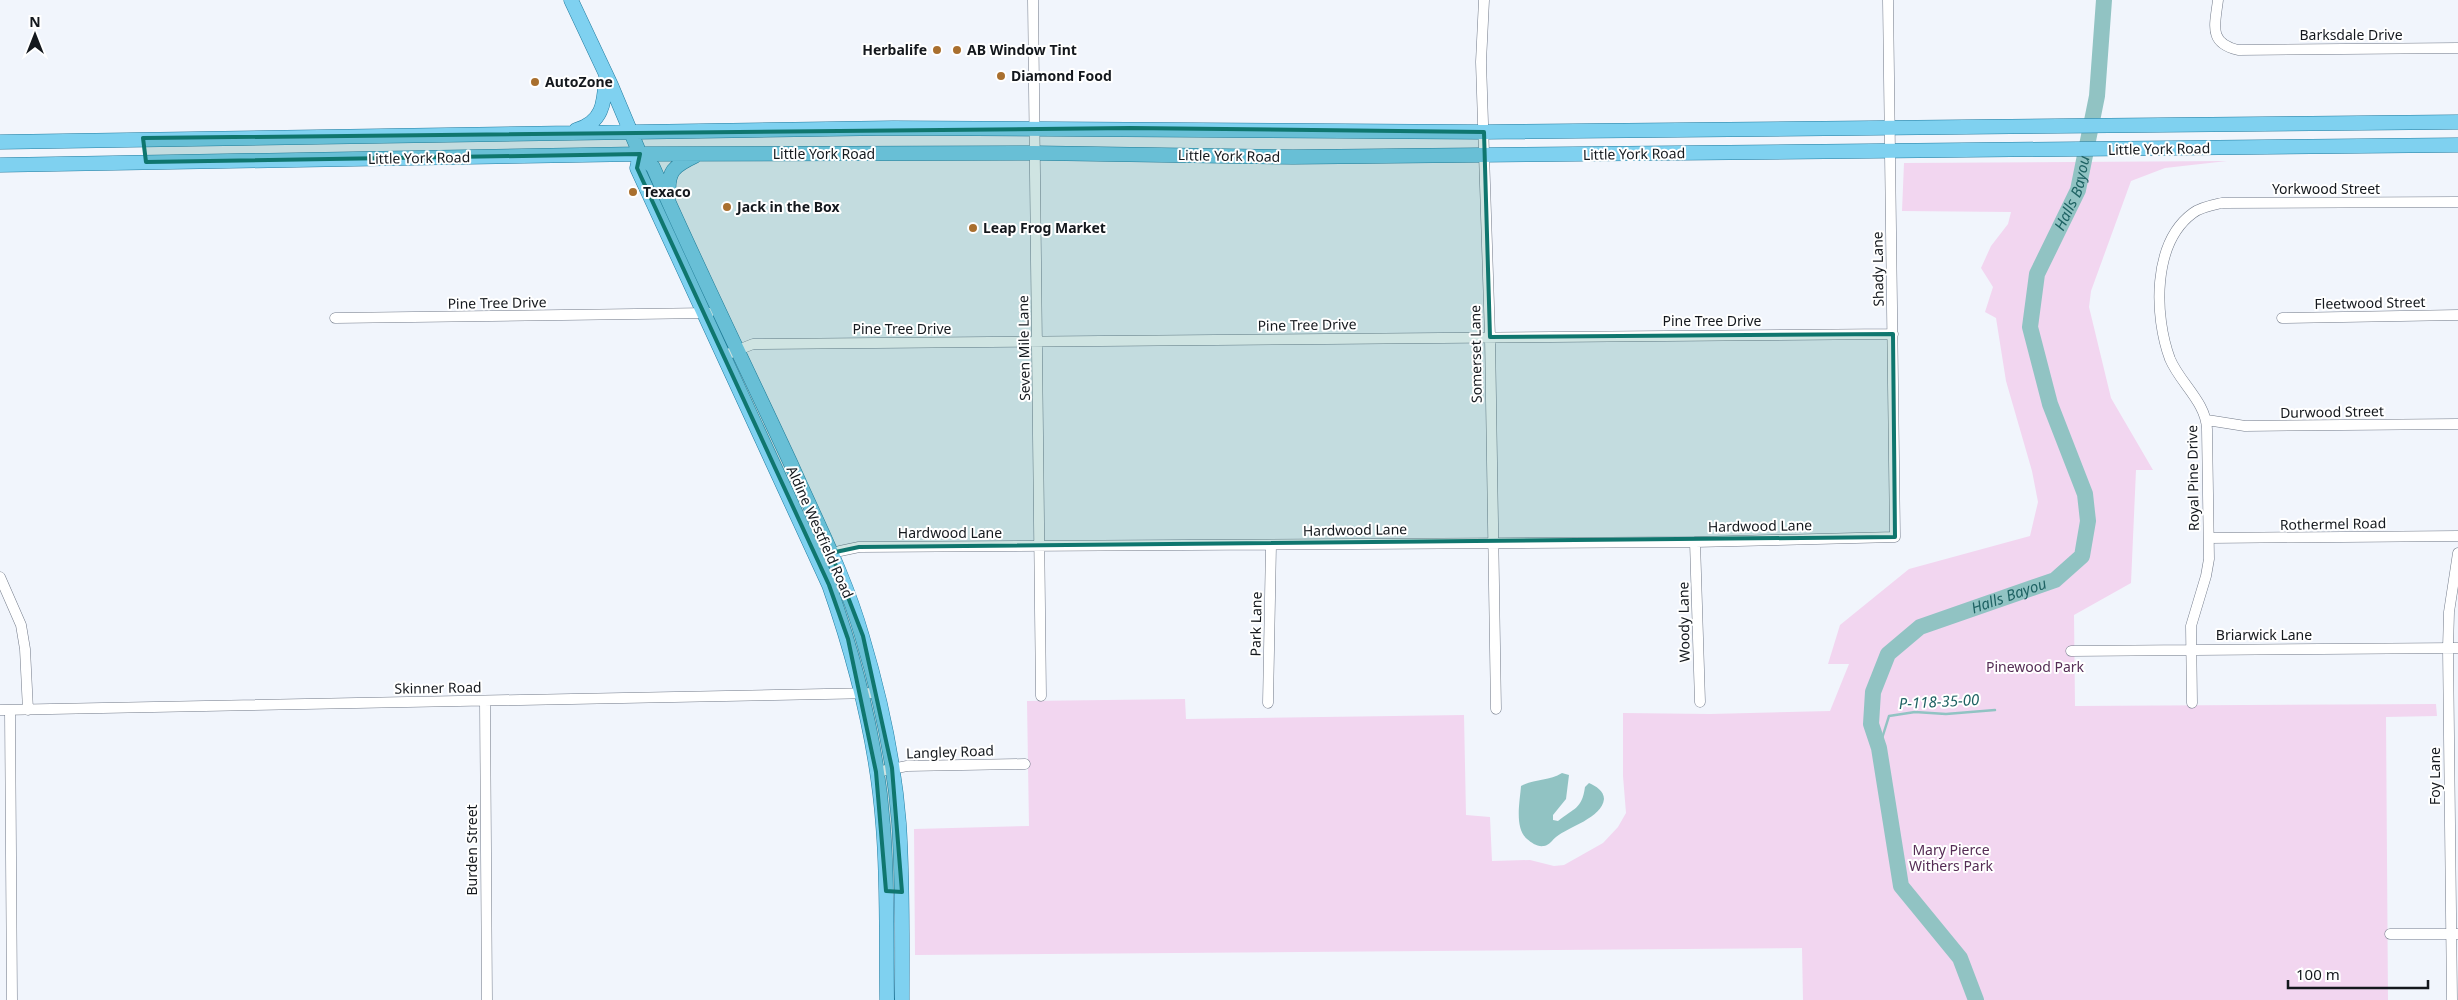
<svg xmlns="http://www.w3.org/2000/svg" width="2458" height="1000" font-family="'Noto Sans',sans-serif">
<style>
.green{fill:#f2d6f0}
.water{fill:#91c3c3}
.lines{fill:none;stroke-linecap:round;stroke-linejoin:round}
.stream{stroke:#91c3c3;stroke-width:2.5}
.river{stroke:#91c3c3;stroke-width:16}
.minor-casing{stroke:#727a89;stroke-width:11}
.major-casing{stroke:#227ca0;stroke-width:15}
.minor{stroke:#fff;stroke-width:10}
.major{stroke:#7fd1f0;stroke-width:14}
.marked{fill:#0f766e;fill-opacity:0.2;stroke:#0f766e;stroke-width:4;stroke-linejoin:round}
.poi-dot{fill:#a96f2e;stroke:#fff;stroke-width:2}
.labels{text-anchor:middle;stroke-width:4;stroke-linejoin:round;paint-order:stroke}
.street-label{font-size:14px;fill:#14181d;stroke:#fff}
.poi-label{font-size:14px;font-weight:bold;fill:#14181d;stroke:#fff;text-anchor:start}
.park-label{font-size:14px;fill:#552d55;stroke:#fff}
.water-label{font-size:15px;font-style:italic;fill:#1e6263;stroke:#fff}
</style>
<rect width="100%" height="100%" fill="#f1f5fc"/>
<!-- green -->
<path class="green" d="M2227,161L2165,168L2131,181L2091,291L2089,307L2111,398L2153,470H2136L2131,583L2074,615L2075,706L2436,704L2437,716L2386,717L2388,1000H1803L1802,948L915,955L914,829L1029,826L1027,701L1185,699L1186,719L1464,715L1466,815L1490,817L1492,861L1530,860L1554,866L1564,865L1603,843L1618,827L1626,813L1623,776V713L1710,714L1830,711L1849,664H1828L1840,625L1909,569L2030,536L2038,502L2032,471L2006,381L1996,318L1985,312L1993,287L1981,268L1991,246L2008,224L2011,212L1902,211L1904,163Z"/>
<!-- water -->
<path class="water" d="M1562,773L1569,775L1566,799L1553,815V820L1558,821C1574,808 1582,809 1585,787L1589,783C1596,786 1604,791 1604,799C1602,818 1568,827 1556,837C1552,840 1550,845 1544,846C1537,847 1532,843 1527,839C1514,828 1520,801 1521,786C1534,779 1549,781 1562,773Z"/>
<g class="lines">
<!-- stream -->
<path class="stream" d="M1879,748L1889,716L1915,712L1946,714L1995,710"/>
<!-- river -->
<path class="river" id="s1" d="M1976,1000L1960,958L1901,886L1879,748L1871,724L1873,692L1888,654L1920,627L2055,580L2082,556L2088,521L2085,494L2050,404L2030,327L2037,274L2078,190L2097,96L2104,0"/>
<!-- minor casing -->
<g class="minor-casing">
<path id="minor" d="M1033,0L1041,696
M1484,0L1481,62L1490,337L1496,709
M2218,0C2215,25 2208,43 2238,50L2458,48
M335,318L709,313
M2282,318L2458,315
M723,356L753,344L1893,334
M2207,420L2245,426L2458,424
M2209,538L2458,536
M1695,542L1700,702
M817,559L840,551L859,547L1695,542L1895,537L1888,0
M0,577L21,625L25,649L28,710
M2071,651L2458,648
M485,701L487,1000
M1268,703L1271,545
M2192,703L2191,626L2206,576L2209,559L2207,429C2206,402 2180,383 2170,359C2154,316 2152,243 2193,213C2201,207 2213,205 2222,203L2458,202
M0,710L876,693
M10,710L12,1000
M876,772L907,766L1025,764
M2390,934H2457
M2452,1000L2448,648L2449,612L2458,553"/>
</g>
<!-- major casing -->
<g class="major-casing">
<path id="major" d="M571,0L611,85L640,154L653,167C697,267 745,365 791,464C816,521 845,576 862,636C880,696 894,760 899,823C903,882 902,941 902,1000
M576,130C604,122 604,102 606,76
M0,142L893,128L1484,132L2458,122
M640,154L637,168L829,585C856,662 877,744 883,825C888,883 886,942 887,1000
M0,165L640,154L1035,153L1293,157L2458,145
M669,195C667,171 674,166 695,156"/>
</g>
<!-- minor -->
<use href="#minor" class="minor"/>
<!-- major -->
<use href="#major" class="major"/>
</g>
<!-- marked area -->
<path class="marked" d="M1130,128L1484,132L1490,337L1893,334L1895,537L859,547L831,553L863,636L892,768L902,892L886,891L876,772L848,639L829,585L637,168L640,154L146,162L143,138Z"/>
<!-- markers -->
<g class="poi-dot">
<circle cx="937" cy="50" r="5"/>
<circle cx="957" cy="50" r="5"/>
<circle cx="1001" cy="76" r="5"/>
<circle cx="535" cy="82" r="5"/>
<circle cx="633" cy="192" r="5"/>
<circle cx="727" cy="207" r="5"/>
<circle cx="973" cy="228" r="5"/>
</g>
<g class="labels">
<!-- street labels -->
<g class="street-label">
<text x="2351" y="40">Barksdale Drive</text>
<text transform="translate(2159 149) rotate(-1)" y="5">Little York Road</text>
<text x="824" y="159">Little York Road</text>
<text transform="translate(1634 154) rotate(-1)" y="5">Little York Road</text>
<text transform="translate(1229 156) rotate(1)" y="5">Little York Road</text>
<text transform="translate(419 158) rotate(-1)" y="5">Little York Road</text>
<text x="2326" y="194">Yorkwood Street</text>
<text transform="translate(1878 269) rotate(-91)" y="5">Shady Lane</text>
<text transform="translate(497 303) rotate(-1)" y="5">Pine Tree Drive</text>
<text transform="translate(2370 303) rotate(-1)" y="5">Fleetwood Street</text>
<text x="1712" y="326">Pine Tree Drive</text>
<text transform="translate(1307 325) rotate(-1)" y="5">Pine Tree Drive</text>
<text x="902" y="334">Pine Tree Drive</text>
<text transform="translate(1024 348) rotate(-91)" y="5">Seven Mile Lane</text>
<text transform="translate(1476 354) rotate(-91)" y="5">Somerset Lane</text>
<text transform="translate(2332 412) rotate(-1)" y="5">Durwood Street</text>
<text transform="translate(2193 478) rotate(-91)" y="5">Royal Pine Drive</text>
<text transform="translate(2333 524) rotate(-1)" y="5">Rothermel Road</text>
<text transform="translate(1760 526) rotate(-1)" y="5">Hardwood Lane</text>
<text transform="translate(1355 530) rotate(-1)" y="5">Hardwood Lane</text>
<text transform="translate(820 532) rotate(66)" y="5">Aldine Westfield Road</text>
<text x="950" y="538">Hardwood Lane</text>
<text transform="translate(1684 622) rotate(-91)" y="5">Woody Lane</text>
<text transform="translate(1256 624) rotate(-89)" y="5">Park Lane</text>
<text x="2264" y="640">Briarwick Lane</text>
<text transform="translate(438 688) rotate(-1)" y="5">Skinner Road</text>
<text transform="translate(950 752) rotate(-2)" y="5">Langley Road</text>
<text transform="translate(2435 776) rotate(-90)" y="5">Foy Lane</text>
<text transform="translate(472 850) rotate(-90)" y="5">Burden Street</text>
</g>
<!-- poi labels -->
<g class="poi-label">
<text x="927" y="55" text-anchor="end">Herbalife</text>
<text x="967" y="55">AB Window Tint</text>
<text x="1011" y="81">Diamond Food</text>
<text x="545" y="87">AutoZone</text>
<text x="643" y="197">Texaco</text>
<text x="737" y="212">Jack in the Box</text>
<text x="983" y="233">Leap Frog Market</text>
</g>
<!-- park labels -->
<g class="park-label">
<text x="2035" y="672">Pinewood Park</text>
<text x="1951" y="855">Mary Pierce<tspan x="1951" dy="16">Withers Park</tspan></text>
</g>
<!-- water labels -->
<g class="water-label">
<text dy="5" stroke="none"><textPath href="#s1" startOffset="978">Halls Bayou</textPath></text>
<text dy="5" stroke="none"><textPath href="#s1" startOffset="512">Halls Bayou</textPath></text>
<text transform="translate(1939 702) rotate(-3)" y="5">P-118-35-00</text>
</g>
</g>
<!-- north arrow -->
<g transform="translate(35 35)" stroke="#ffffff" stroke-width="4" paint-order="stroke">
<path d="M0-4L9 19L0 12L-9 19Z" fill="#14181d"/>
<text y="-8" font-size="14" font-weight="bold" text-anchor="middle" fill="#14181d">N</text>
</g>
<!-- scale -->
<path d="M2288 980v8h140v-8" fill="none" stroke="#14181d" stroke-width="2.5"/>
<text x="2296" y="980" font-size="15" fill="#14181d" stroke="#ffffff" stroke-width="4" paint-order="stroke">100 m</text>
</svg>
